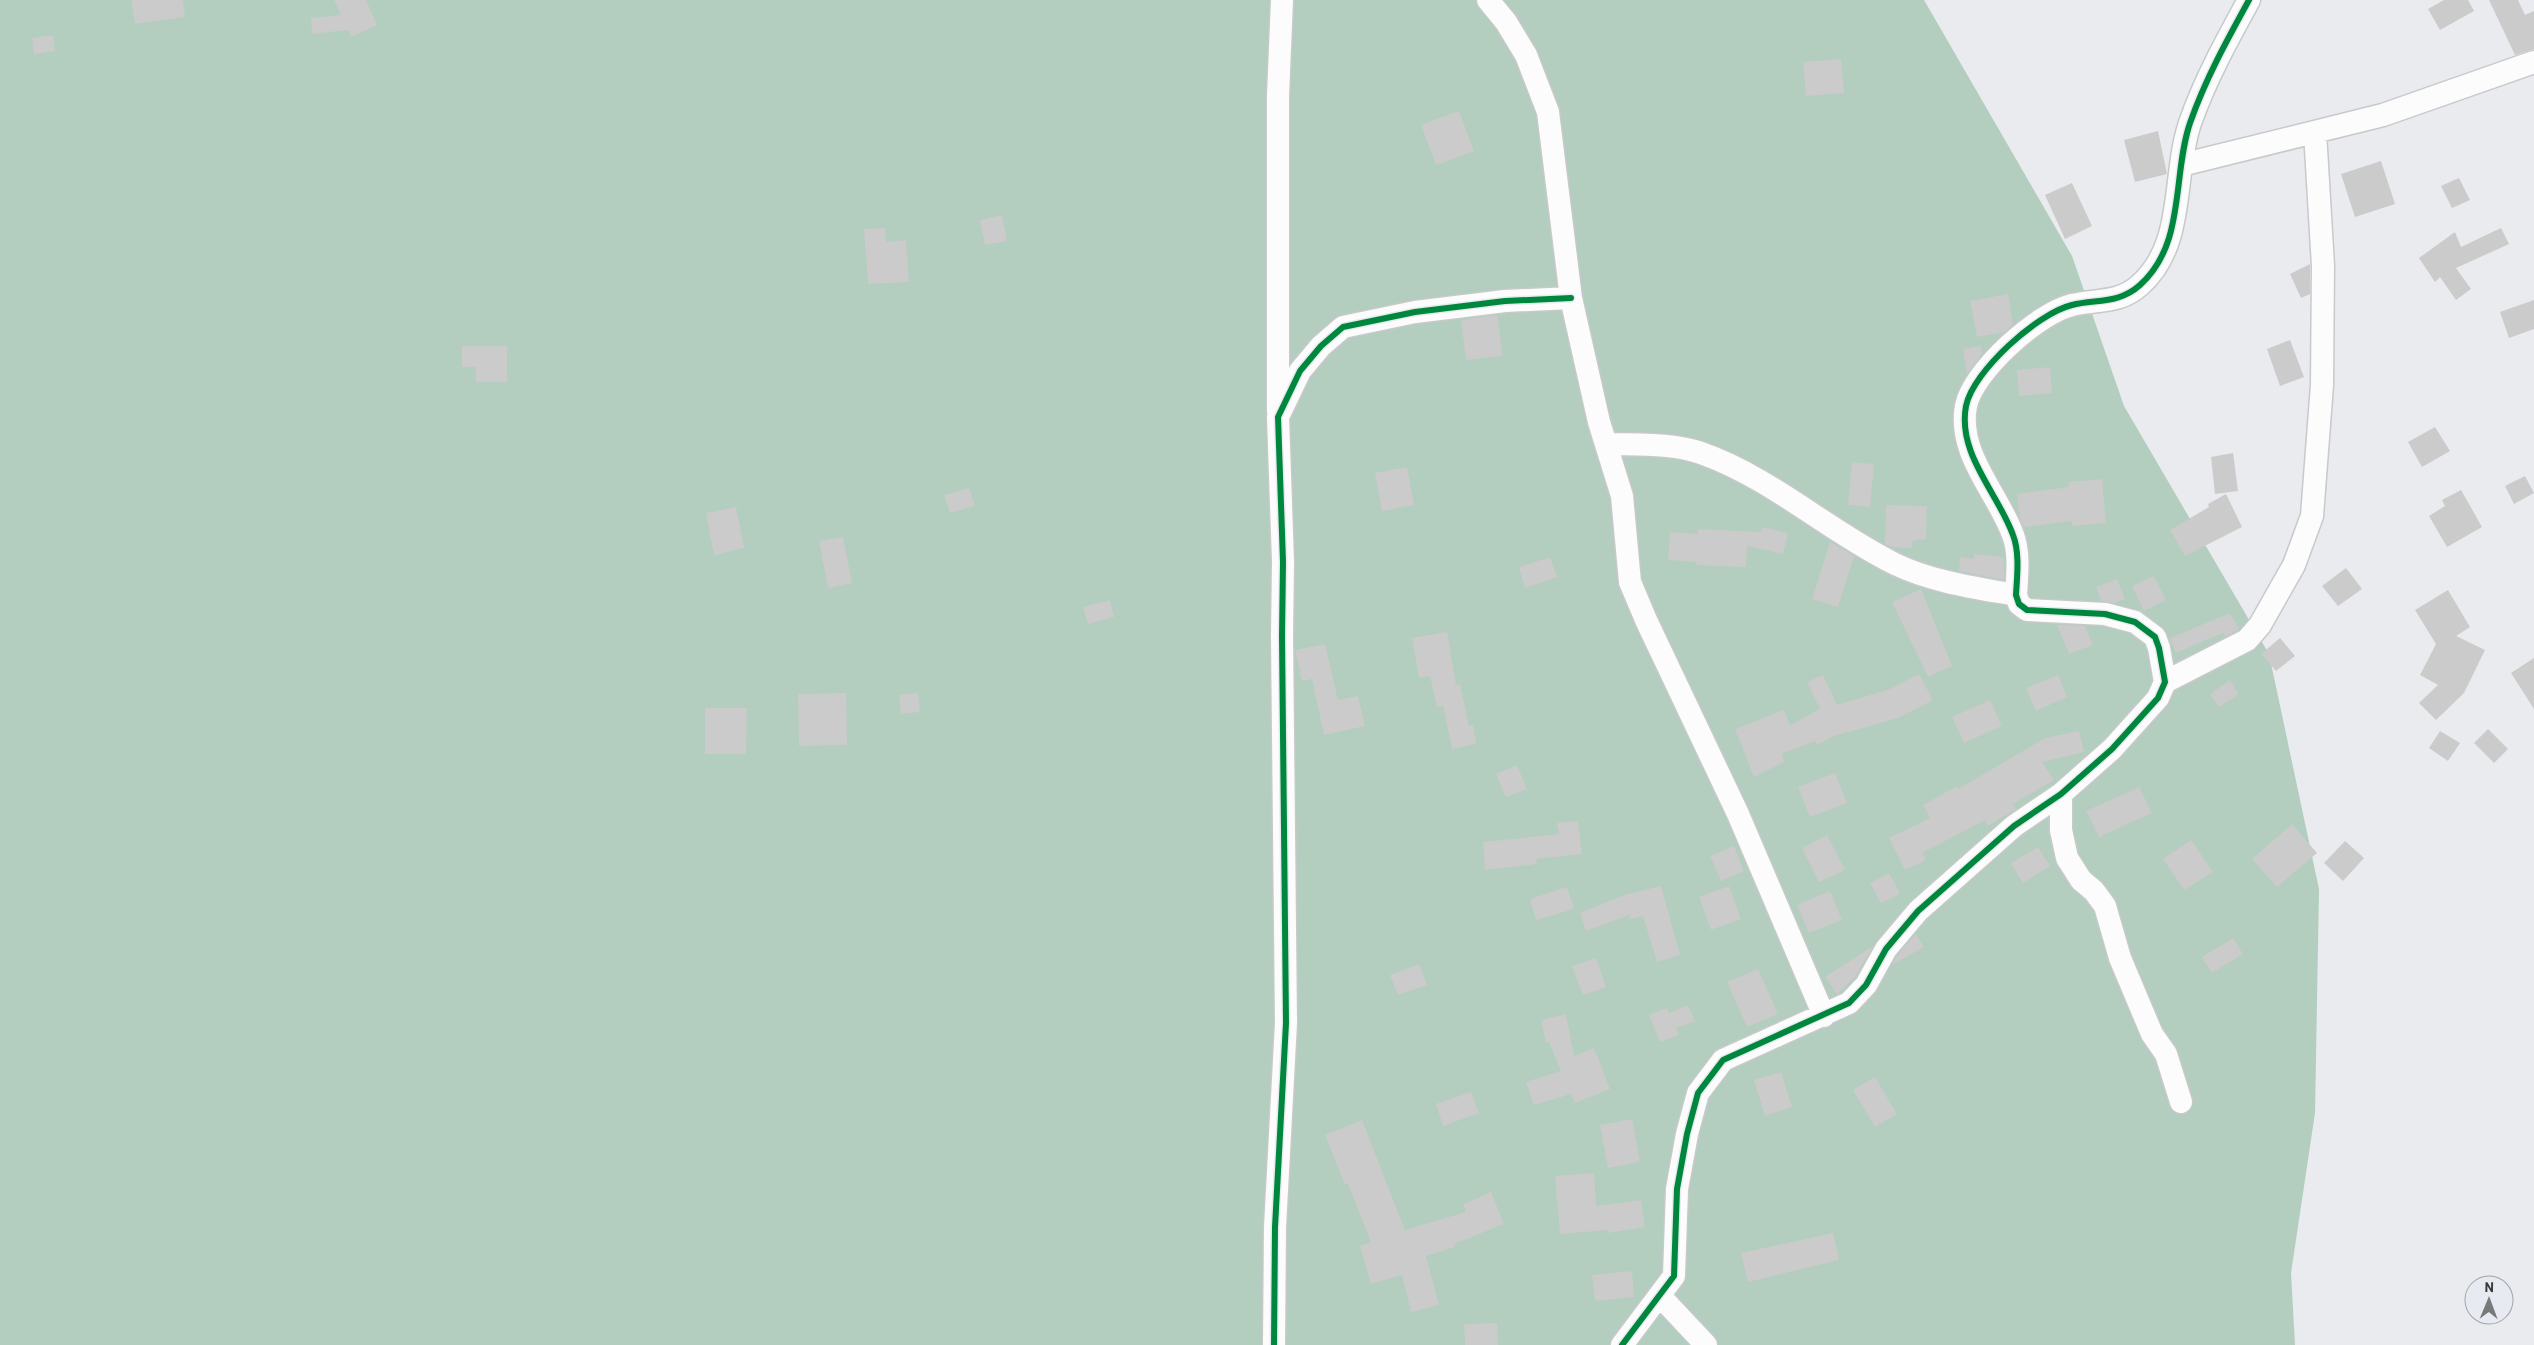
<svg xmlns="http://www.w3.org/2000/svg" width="2534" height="1345" font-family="Barlow,sans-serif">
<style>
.forest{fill:#b3cdbe}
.building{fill:#cbcbcb}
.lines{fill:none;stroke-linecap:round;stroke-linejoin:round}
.street-casing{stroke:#c7c9cb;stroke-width:25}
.street{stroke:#fcfcfc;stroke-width:22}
.cycleway-casing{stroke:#e7eaf0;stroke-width:9}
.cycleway{stroke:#00873e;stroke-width:6}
</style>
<rect width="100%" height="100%" fill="#e9ebee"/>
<!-- forest -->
<path class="forest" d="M0,0H1924L2072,256L2124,406L2269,654L2319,889L2315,1113L2291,1273L2295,1345H0Z"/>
<!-- building -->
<path class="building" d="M131,0H183L185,17L135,24Z
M334,0H366L377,25L351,37L348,30L312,34L311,18L341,15Z
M2444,0H2468L2474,11L2440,30L2428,9Z
M2489,0H2518L2525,15L2534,11V49L2515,55Z
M53,35L55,51L34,54L32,38Z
M1841,59L1844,93L1806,96L1803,62Z
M1459,111L1474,151L1436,165L1421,125Z
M2158,131L2167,174L2135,182L2124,140Z
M2381,161L2395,204L2355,217L2341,174Z
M2459,178L2470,200L2452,208L2441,186Z
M2072,183L2092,226L2065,239L2045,195Z
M1002,215L1007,241L985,245L980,220Z
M885,228L886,242L906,240L909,282L868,284L864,229Z
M2501,228L2509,244L2456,268L2471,289L2456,300L2440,277L2435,282L2419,258L2455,232L2461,247Z
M2310,264V294L2301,298L2290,274Z
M2008,294L2013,324L2005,332L1977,337L1970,301Z
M2534,300V329L2509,338L2500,312Z
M1497,315L1503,356L1466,360L1461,320Z
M2290,340L2304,377L2280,386L2267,349Z
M462,346H507V382H476V367H462Z
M1981,346L1982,354L1967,374L1963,349Z
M2050,367L2052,393L2019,396L2017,370Z
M2435,427L2450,451L2422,467L2408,442Z
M2233,453L2238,491L2215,494L2211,457Z
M1852,462L1874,464L1870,507L1848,505Z
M1407,467L1414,505L1382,511L1375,473Z
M2525,476L2534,493L2514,504L2505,486Z
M2102,479L2106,523L2072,526V521L2024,527L2020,519L2017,494L2069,487L2068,482Z
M969,488L975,506L950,513L944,495Z
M2461,490L2482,527L2447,547L2429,516L2445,506L2442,500Z
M2226,494L2242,527L2185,556L2170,530L2209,507L2208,504Z
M1886,505L1927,506L1926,539L1912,541V548L1892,547L1885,544Z
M736,507L744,548L714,555L706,513Z
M1762,527L1788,533L1783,554L1747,546L1746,567L1696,565V562L1668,560L1670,532L1698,534V529L1761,532Z
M843,537L852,583L828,588L819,541Z
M1830,542L1854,556L1838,607L1812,599Z
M1974,554L2004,557V580L1959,571L1960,557L1974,559Z
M1550,557L1557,577L1525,588L1519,567Z
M2346,568L2362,589L2338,606L2322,586Z
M2154,576L2166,600L2144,611L2132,586Z
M2117,579L2125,599L2114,603L2101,601L2096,587Z
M1921,589L1952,666L1928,677L1892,602Z
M2448,590L2470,627L2456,636L2485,650L2464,693L2436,720L2419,703L2438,685L2420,675L2436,644L2415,610Z
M1110,600L1114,617L1088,624L1083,607Z
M2230,613L2239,629L2225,637L2223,633L2176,653L2170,638Z
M2057,625L2085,626L2093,645L2069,654Z
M1447,632L1456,685L1460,684L1469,726L1473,725L1476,744L1452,749L1443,706L1437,707L1430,676L1419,678L1412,638Z
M2280,638L2295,656L2276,671L2261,654Z
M1325,644L1338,700L1358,696L1365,726L1324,735L1312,679L1302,681L1295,650Z
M2534,658V709L2511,673Z
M1919,674L1933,700L1898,718L1834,736L1817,745L1815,741L1782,754L1784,762L1754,777L1735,729L1784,710L1790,725L1820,709L1807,682L1823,675L1837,705L1890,689Z
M2058,675L2067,697L2036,711L2026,688Z
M2230,680L2239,694L2219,707L2210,694Z
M846,693L847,745L799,746L798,694Z
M918,693L920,712L901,714L899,695Z
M1990,700L2002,726L1964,743L1952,717Z
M705,708H747L746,754H705Z
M2488,729L2508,749L2494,763L2474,743Z
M2079,731L2084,752L2042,762L2054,780L2013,804L2016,809L1988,826L1985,820L1922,853L1926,860L1905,870L1889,838L1930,818L1923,805L1957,786L1958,789L2045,738Z
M2440,731L2460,743L2448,761L2429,748Z
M1517,765L1527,789L1506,797L1496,774Z
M1835,773L1847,803L1810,817L1798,787Z
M2139,787L2152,813L2099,837L2086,811Z
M1578,821L1582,854L1536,859L1537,864L1485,870L1483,842L1559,834L1557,823Z
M2292,824L2317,853L2277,887L2252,859Z
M1827,835L1845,870L1819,882L1802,848Z
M2191,840L2213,872L2184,890L2163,859Z
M2345,841L2364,858L2343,881L2324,863Z
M1734,846L1744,871L1721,881L1710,856Z
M2038,847L2050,866L2023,883L2011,863Z
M1889,873L1900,894L1881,903L1870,883Z
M1661,886L1680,955L1657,962L1643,916L1630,919L1629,915L1586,931L1580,913L1624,895Z
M1729,886L1741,919L1711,930L1699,897Z
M1567,887L1574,909L1536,920L1530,899Z
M1830,891L1842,920L1809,933L1797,905Z
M1916,934L1924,947L1892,965L1897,956Z
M2233,938L2243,954L2212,973L2202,957Z
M1873,946L1855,977L1837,994L1825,977Z
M1596,958L1606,987L1583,995L1572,966Z
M1419,964L1427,985L1398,995L1390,975Z
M1758,969L1778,1014L1747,1027L1727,982Z
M1688,1005L1695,1021L1676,1028L1679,1035L1660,1042L1649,1015L1667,1008L1669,1013Z
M1566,1014L1574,1056L1594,1048L1610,1089L1575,1103L1571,1094L1534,1105L1526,1082L1561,1071L1549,1042L1546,1043L1541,1020Z
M1781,1072L1792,1107L1765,1116L1754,1080Z
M1875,1077L1897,1114L1875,1127L1853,1090Z
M1471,1092L1479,1113L1443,1126L1436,1104Z
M1632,1119L1640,1162L1608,1168L1600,1125Z
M1362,1120L1405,1230L1466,1212L1463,1204L1491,1192L1504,1224L1454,1244L1455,1247L1426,1256L1439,1305L1411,1312L1402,1275L1371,1284L1360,1246L1371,1242L1348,1184L1345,1185L1325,1135Z
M1594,1173L1596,1206L1641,1200L1645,1227L1608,1233V1230L1560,1234L1555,1176Z
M1833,1233L1839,1260L1748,1282L1741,1253Z
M1632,1271L1634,1297L1595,1301L1592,1275Z
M1497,1323L1498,1345H1465L1464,1324Z"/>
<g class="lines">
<!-- street casing -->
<g class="street-casing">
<path id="street" d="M1488,0L1506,22L1526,55L1548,112L1571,298L1599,422L1622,496L1630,582L1646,620L1738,814L1824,1016
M2181,165L2383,115L2534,62
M1278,411V96L1282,0
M1607,444C1637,445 1672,443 1701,453C1772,478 1828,531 1895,564C1932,582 1977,588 2016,595
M2165,682L2247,640L2260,625L2294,565L2312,516L2322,385L2323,266L2315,132
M2061,794V830L2067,858L2081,880L2094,891L2105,906L2120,958L2152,1034L2166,1054L2181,1102
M1660,1296L1706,1345
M1274,1345L1275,1227L1286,1023L1282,636L1283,562L1278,417L1300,371L1321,346L1343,327L1415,312L1505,301L1571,298
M1622,1345L1674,1276L1677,1189L1687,1134L1698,1093L1723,1060L1849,1003L1866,985L1886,949L1918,911L2014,826L2061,794L2112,749L2158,698L2165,682L2159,648L2155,637L2135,622L2105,614L2027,610L2019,604L2016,595C2017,577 2020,553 2013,535C1998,493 1957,454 1966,406C1973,371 2038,313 2072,305C2097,299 2119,304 2140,285C2186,244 2172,176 2190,123C2205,80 2227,40 2249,0"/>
</g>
<!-- street -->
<use href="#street" class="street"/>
<!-- cycleway casing -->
<g class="cycleway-casing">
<path id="cycleway" d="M1274,1345L1275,1227L1286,1023L1282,636L1283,562L1278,417L1300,371L1321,346L1343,327L1415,312L1505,301L1571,298
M1622,1345L1674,1276L1677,1189L1687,1134L1698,1093L1723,1060L1849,1003L1866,985L1886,949L1918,911L2014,826L2061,794L2112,749L2158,698L2165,682L2159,648L2155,637L2135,622L2105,614L2027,610L2019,604L2016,595C2017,577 2020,553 2013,535C1998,493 1957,454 1966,406C1973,371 2038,313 2072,305C2097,299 2119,304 2140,285C2186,244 2172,176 2190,123C2205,80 2227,40 2249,0"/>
</g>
<!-- cycleway -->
<use href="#cycleway" class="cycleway"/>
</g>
<!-- north arrow -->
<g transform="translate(2489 1300) rotate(1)"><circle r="24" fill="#e7eaf0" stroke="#a1a4a8"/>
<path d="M0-4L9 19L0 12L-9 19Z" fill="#77797b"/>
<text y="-8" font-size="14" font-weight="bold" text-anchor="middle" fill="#393b3d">N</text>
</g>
</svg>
